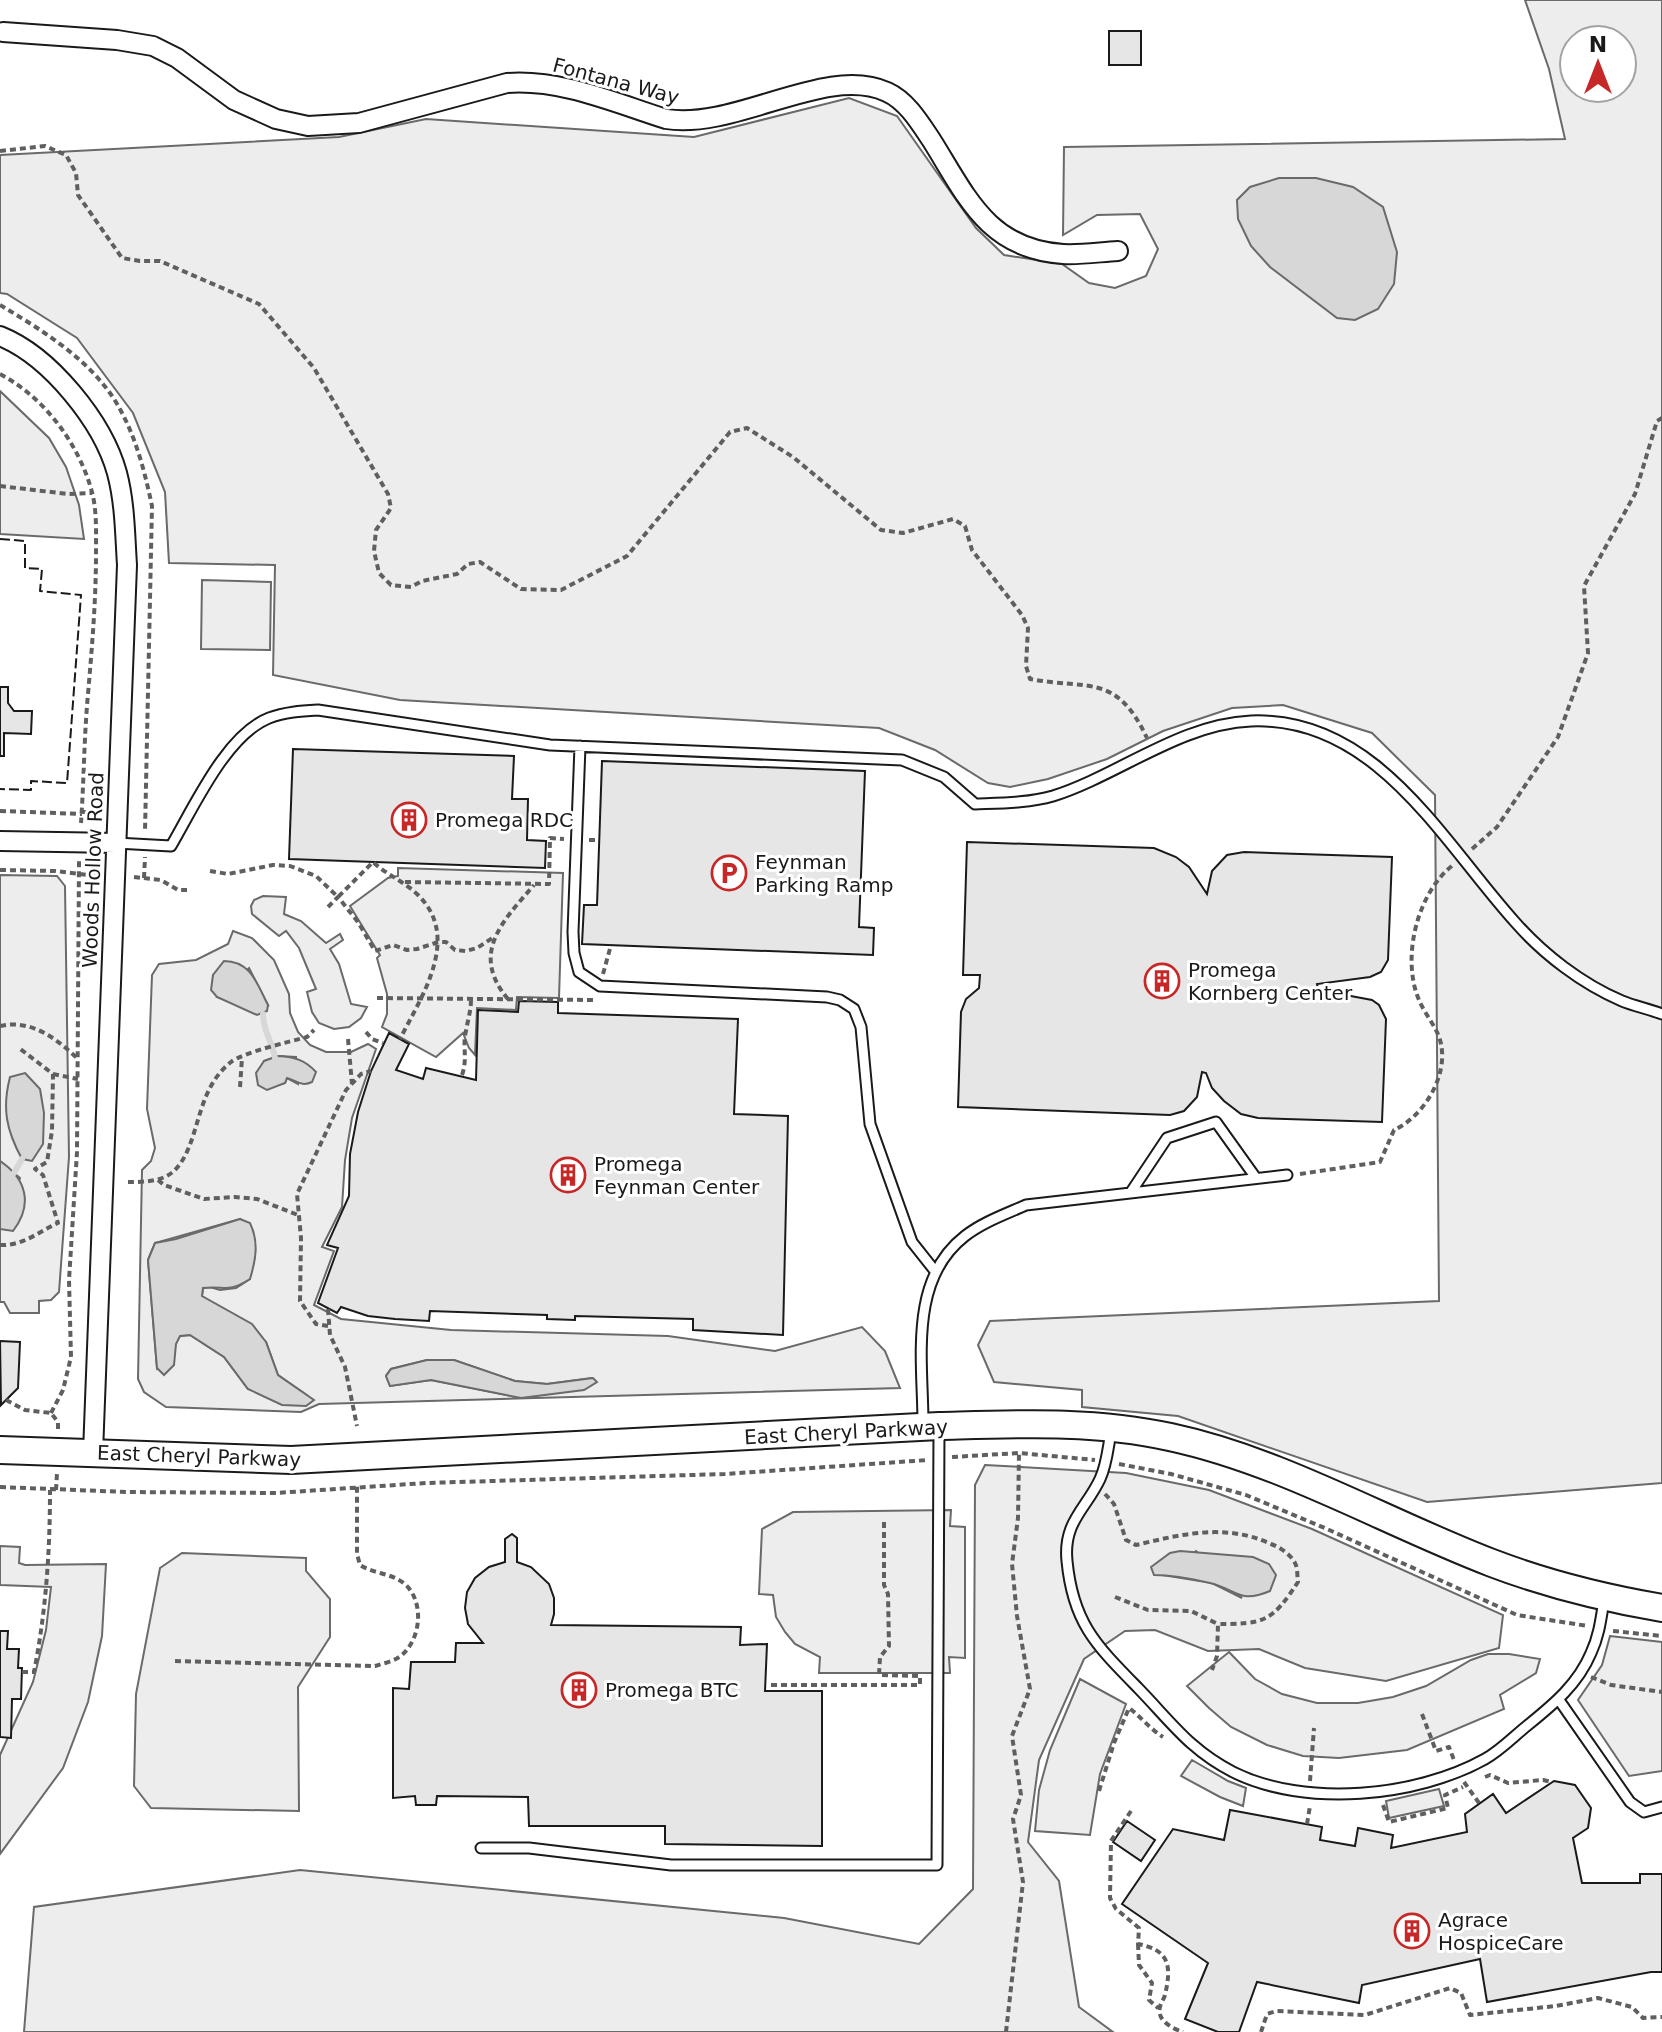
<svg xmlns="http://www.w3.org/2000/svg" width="1662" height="2032" font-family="'DejaVu Sans',sans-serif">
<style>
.built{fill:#ededed;stroke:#6a6a6a;stroke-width:2;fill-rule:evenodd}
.water{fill:#d7d7d7;stroke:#6a6a6a;stroke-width:2}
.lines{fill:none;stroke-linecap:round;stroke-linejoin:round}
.stream{stroke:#d7d7d7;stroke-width:6}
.building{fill:#e6e6e6;stroke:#1a1a1a;stroke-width:2}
.lane-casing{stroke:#1a1a1a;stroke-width:13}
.street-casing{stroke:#1a1a1a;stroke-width:22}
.secondary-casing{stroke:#1a1a1a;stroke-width:30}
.path{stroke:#5f5f5f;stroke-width:4;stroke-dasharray:6 4;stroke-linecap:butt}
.lane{stroke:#fff;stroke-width:9}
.street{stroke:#fff;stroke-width:18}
.secondary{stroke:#fff;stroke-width:26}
.fence{stroke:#1a1a1a;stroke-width:2;stroke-dasharray:10 4;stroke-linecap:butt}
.labels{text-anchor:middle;stroke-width:6;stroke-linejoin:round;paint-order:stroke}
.street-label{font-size:20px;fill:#1a1a1a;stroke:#fff}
.poi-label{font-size:20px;fill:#1a1a1a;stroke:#fff;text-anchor:start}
</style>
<rect width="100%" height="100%" fill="#fff"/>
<!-- built -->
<path class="built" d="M1525,0H1662V1483L1427,1502L1178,1416L1082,1407V1390L994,1382L978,1345L990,1321L1439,1301L1435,795L1372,733L1283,705L1232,708L1163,731L1107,759L1048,779L1010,787L988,783L935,750L879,728L400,700L273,675L275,565L169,563L165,492L133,413L77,338L7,294L0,293V155L339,137L426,119L694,137L849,98L897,116L976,228L1004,255L1062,264L1089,283L1115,288L1146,276L1158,249L1140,214L1097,215L1063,235L1064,147L1565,139L1549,69ZM1574,40H1622V88H1574Z
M0,391L49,438L66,467L79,505L84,539L0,534Z
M202,580L271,582L270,650L201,649Z
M398,868L563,873L559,998L517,997L516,1010L477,1008L475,1055L469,1048L463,1033L436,1057L382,1027L387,1014V994L377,958L380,955L350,906L388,878L398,876Z
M0,875L57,876L65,886L69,1157L59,1292L51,1300L39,1301V1313H10L4,1302H0V1229L20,1178L0,1161Z
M263,896L286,897L284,914L301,921L326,943L340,934L343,940L330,949L339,964L351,1004L367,1007L361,1018L349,1027L334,1029L319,1023L312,1012L307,992L316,989L299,948L286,931L279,936L252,914L251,906L254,900Z
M233,931L252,938L274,960L289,994L290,1013L298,1032L310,1045L326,1052H351L368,1044L376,1049L352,1118L345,1160L342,1207L322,1247L334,1251L314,1305L341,1319L451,1330L668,1336L775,1351L862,1327L885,1351L900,1388L319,1404L301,1412L166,1407L144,1392L138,1379L142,1170L151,1161L155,1148L147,1109L152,975L159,964L196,960L228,944ZM249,968L268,1005L230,1002L217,997ZM278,1056L296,1057L298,1084L287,1078L285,1083L270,1087L264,1061ZM240,1219L250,1279L236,1288L220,1290L210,1287L203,1288L202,1296L266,1342L278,1375L308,1396L248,1389L224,1357L190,1335L180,1336L157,1368L148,1260L155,1243ZM427,1360H454L515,1381L547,1384L592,1378L521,1398L431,1380L390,1386L386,1376L391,1369Z
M985,1465L1126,1473L1209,1490L1312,1529L1503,1615L1499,1648L1386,1681L1305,1668L1259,1649L1208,1651L1155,1630L1125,1631L1084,1659L1039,1760L1028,1842L1059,1881L1079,2007L1113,2032H24L34,1907L300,1870L784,1918L919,1944L973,1889L975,1485ZM1196,1551L1242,1598L1212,1583L1162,1575Z
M951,1510L950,1526L965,1527V1658L949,1657L950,1673H819L820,1657L795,1644L785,1632L776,1617L773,1595L759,1594L762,1529L793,1512Z
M0,1546L20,1547L19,1563L25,1565L106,1564L102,1636L88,1702L63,1768L0,1854V1755L33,1682L46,1630L51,1587L0,1585Z
M182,1553L306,1558V1571L330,1599V1637L298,1687L299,1811L151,1808L134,1786L136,1694L160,1568Z
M1610,1636L1662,1642V1771L1629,1776L1578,1700L1602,1665Z
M1229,1652L1255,1679L1282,1694L1317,1703H1358L1393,1697L1426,1686L1471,1660L1488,1654H1509L1540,1659L1536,1673L1500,1695L1504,1709L1407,1750L1339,1758L1303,1756L1267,1745L1231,1727L1209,1708L1187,1686Z
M1080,1679L1126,1704L1100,1774L1090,1835L1035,1831L1039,1790L1050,1750Z
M1192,1760L1228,1781L1246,1788L1243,1806L1220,1797L1181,1776Z
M1439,1789L1444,1806L1389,1818L1386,1801Z"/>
<!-- water -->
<path class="water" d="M1279,178H1316L1353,187L1383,207L1397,252L1394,284L1378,309L1355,320L1337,318L1270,267L1251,246L1238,219L1237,200L1250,187Z
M224,961C251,961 257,984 268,1005L267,1011L257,1015L217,997L211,990L213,975Z
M278,1056C295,1057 305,1060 316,1072L312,1082C302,1087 297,1081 287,1078L285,1083L267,1090L258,1085L256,1073L264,1061Z
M25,1073L40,1089L44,1113L43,1144L32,1161L22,1159C6,1130 2,1108 10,1077Z
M0,1161C27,1179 33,1205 13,1231L0,1229Z
M240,1219L250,1223C259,1242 256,1259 250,1279C226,1294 226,1285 203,1288L202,1296L252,1324L266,1342L278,1375L314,1400L306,1406L282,1405L248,1389L224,1357L190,1335L180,1336L176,1344L174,1365L164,1375L157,1368L148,1260L155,1243L176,1239Z
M427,1360H454L515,1381L547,1384L593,1378L597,1382L584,1390L521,1398L431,1380L390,1386L386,1376L391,1369Z
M1180,1551L1253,1557L1269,1564L1276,1575L1270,1591C1239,1604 1238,1590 1210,1583C1193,1579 1171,1575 1154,1575L1151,1567L1170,1553Z"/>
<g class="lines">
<!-- stream -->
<path class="stream" d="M263,1014C263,1031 272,1041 275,1058
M14,1173L22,1159"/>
</g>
<!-- building -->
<path class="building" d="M1109,31H1141V65H1109Z
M0,687H8V703L14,711H32L31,734L4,733V756H0Z
M293,749L514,756L512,799H528L527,840L546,841L545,868L289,859Z
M602,761L865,771L859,927L874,928L873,955L582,944L584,905H597Z
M967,842L1154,848L1176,857L1189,867L1207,894L1212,871L1227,855L1244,852L1392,857L1388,960L1381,972L1370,977L1317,984L1318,988L1324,991L1372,1000L1379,1005L1386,1019L1382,1122L1258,1118L1241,1114L1224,1101L1212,1088L1206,1073L1202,1072L1197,1097L1184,1111L1170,1115L958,1107L961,1012L966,999L979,988L980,975H963Z
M519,1001L558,1002V1013L738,1019L734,1114L788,1116L783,1335L693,1330V1319L575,1316V1320L547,1319V1315L430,1311L429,1321L395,1319L368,1316L341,1307L337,1313L318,1303L338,1248L327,1245L349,1196L350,1154L358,1112L371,1071L389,1033L409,1044L396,1070L423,1079L426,1068L476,1080L478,1010L518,1012Z
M0,1341L20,1342L18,1388L1,1405Z
M512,1534L517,1538V1562L531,1567L549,1584L554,1598V1614L551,1625L741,1627L740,1645L767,1644L765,1691H822V1846L665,1844V1826H529L528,1797L437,1796L436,1805H416L415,1796L393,1798V1688L409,1689L411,1662H455L456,1643H483L468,1624L465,1608L467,1592L475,1578L489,1567L505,1562V1539Z
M0,1631H8L7,1649H19L18,1668H22L21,1699H12L11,1738L0,1737Z
M1554,1781L1575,1785L1591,1808L1588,1828L1573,1838L1582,1883H1640V1874H1662V1972H1651L1487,2002L1480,1959L1362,1985L1359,2003L1257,1982L1239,2032H1218L1185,2019L1208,1963L1122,1904L1173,1829L1224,1840L1230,1810L1322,1827L1320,1840L1355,1846L1358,1828L1393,1835L1391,1848L1467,1832L1465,1814L1493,1794L1506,1813Z
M1127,1821L1155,1840L1141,1861L1113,1842Z"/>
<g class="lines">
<!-- lane casing -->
<g class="lane-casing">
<path id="lane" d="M580,746L573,932L574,953L579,972L600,986L827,997L840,1000L854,1009L861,1027L870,1124L912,1242L935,1271
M116,843L171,846C194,807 226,735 269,718C285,712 301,711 318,710L550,745L902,760L944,777L975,804C1000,803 1029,803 1053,796C1119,775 1180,724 1251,721C1376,716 1442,841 1515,922C1543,954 1582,984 1622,1001C1634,1006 1649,1009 1662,1014
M1131,1192L1167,1138L1216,1122L1256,1178
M923,1424C923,1361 908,1280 965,1236C983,1222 1006,1214 1026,1205L1287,1175
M1111,1432C1108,1447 1107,1464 1100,1479C1086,1509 1063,1522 1067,1561C1073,1624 1097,1646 1139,1689C1171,1722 1190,1750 1233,1772C1305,1808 1417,1797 1485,1759C1501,1750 1514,1736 1528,1725C1554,1704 1578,1684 1591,1653C1599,1636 1601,1619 1604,1600
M1559,1700L1630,1802L1644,1812L1662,1807
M481,1848H529L671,1865H937L939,1430"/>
</g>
<!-- street casing -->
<g class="street-casing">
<path id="street" d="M3,32L117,40L153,46L177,58L234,100L276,119L308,126L359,123L507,83C562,79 615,103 666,119C737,130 826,64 887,92C907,101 920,123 932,141C967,197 988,249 1063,254C1081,255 1100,252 1118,251
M0,336C50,356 103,422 117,473C125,503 125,535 127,565L93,1453
M0,841L116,843"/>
</g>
<!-- secondary casing -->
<g class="secondary-casing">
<path id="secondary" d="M0,1450L291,1460L939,1426C1016,1424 1094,1420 1170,1437C1282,1461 1385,1522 1492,1563C1547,1584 1604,1598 1662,1608"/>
</g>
<!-- path -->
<path class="path" d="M0,151L45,146L66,155L76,173L78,195L122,258L140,261H160L259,304L314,368L388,494L391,508L376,530L374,551L379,573L391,585L411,587L422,581L457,574L468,564L480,562L521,589L561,590L627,556L730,432L747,428L793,457L881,530L903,533L953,519L965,526L972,550L1022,615L1028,628L1026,666L1030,679C1090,690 1116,673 1147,738
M0,305C45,332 96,363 121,411C137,441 145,473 152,506L145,832
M0,374C45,398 79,444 92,492C97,511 96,534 96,553C96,601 92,647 88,694C84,737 84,780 81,823
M0,486L68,494L92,493
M0,811L82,814
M82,812H100
M589,840H599
M1472,849L1497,827L1558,737L1588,653L1584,586L1635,494L1657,421L1662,418
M0,870L55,871L97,876
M210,871L228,874L273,865L290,866L316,876L338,897L373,862C387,875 405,882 418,895C462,938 421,997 400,1039
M134,877L161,880L178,890H187
M144,878L145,857
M405,882L549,884L550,838L564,839
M328,907L338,897L358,922L375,951L393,945L407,950L417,949L438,942H446L455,950L466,951L477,948L494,937
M603,974L611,945
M377,998L595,1000
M508,999C469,953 504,920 534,885
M0,1026C31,1019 56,1038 78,1059
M366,1032L372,1039L383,1043
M348,1039L352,1084
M53,1074L78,1079
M462,1075C468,1058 462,1046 466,1031C468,1019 471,1011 471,999
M240,1087L242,1058
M1300,1174L1380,1162L1394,1130C1423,1117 1448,1077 1441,1044C1438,1028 1425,1015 1419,1000C1401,958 1417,893 1453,865
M158,1180L164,1185L204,1199L235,1197L257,1199L298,1215
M128,1182C144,1182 163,1182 175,1170C201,1143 194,1091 231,1062C244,1052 289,1042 307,1037L314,1030
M0,1245C23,1246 38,1232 58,1223L43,1175L35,1169L47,1162L52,1131L53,1074L19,1048
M328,1309L330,1335L345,1367L357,1426
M328,1326L316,1324L300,1301L301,1238L297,1194L346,1090L361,1074L371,1071
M6,1400L25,1410L51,1413L58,1422V1432
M51,1413L63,1390L71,1357L69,1280L77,1152L79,860
M952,1457L1019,1453L1095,1460
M1119,1464L1171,1474L1246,1495L1327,1529L1517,1615L1588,1626
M0,1487L127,1492L276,1493L426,1483L725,1474L928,1460
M56,1490L57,1473
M1105,1494L1114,1504L1126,1540L1136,1545C1183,1534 1225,1523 1271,1544C1280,1547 1291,1555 1295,1563C1298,1568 1297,1577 1298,1582C1272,1622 1264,1624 1218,1624L1217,1656L1212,1670
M1115,1597L1148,1610L1191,1611L1218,1624
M1613,1631L1662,1636
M175,1661L375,1666C384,1663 396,1661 403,1654C421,1637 424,1603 406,1585C393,1573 374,1574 360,1565L357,1554V1486
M22,1672H34C46,1611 50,1552 50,1490
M1591,1677L1611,1685L1662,1692
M771,1685H920V1676L879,1675L880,1657L889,1646L888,1594L884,1585V1521
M1422,1714L1436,1751L1449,1747L1454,1760
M1485,1777L1490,1775L1508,1783L1543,1780L1552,1782
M1310,1781L1314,1728
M1464,1782L1479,1803
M1099,1791L1114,1743L1129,1708C1141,1717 1149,1728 1163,1737
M1383,1805L1389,1822L1448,1808L1445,1795L1463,1787
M1131,1811L1111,1841L1110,1898L1116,1909L1139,1928L1138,1944C1169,1950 1172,1965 1165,1995C1164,1999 1161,2002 1160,2007C1156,2020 1173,2029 1183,2032
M1307,1824L1310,1806
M1138,1944L1139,1965L1152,1983L1149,2000L1158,2008
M1006,2032L1023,1882L1013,1819L1021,1795L1012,1736L1030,1689L1017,1616L1012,1564L1018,1518L1019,1453
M1261,2032L1267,2014L1276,2011L1365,2015L1450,1988L1461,1993L1470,2015L1556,2006L1598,1998L1632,2007L1643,2018L1662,2017"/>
<!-- lane -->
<use href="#lane" class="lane"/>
<!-- street -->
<use href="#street" class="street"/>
<!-- secondary -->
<use href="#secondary" class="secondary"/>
<!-- fence -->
<path class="fence" d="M0,539L25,541V568L42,569L40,591L81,595L67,783L31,781V790L0,789"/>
</g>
<!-- icons -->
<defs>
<g id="building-ring" transform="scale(1.8)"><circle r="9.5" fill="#fff" stroke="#c62828" stroke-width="1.5"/><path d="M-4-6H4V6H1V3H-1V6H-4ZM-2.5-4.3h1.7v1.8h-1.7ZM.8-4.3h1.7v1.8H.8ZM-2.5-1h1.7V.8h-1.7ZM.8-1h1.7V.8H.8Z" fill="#c62828"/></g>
<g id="parking-ring" transform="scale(1.8)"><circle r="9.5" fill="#fff" stroke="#c62828" stroke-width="1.5"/><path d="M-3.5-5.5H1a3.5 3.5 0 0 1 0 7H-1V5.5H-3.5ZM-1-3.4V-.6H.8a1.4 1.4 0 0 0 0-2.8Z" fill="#c62828"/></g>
</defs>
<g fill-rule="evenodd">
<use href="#building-ring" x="409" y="820"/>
<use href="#parking-ring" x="729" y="873"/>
<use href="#building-ring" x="1162" y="981"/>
<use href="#building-ring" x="568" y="1175"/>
<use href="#building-ring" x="579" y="1690"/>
<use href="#building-ring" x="1412" y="1931"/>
</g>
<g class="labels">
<!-- street labels -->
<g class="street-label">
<text transform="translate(616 81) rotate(15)" y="7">Fontana Way</text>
<text transform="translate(93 870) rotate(-88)" y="7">Woods Hollow Road</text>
<text transform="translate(846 1432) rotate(-3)" y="7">East Cheryl Parkway</text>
<text transform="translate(199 1456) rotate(2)" y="7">East Cheryl Parkway</text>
</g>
<!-- poi labels -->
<g class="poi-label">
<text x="435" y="827">Promega RDC</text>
<text x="755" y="869">Feynman<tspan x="755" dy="23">Parking Ramp</tspan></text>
<text x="1188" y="977">Promega<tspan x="1188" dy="23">Kornberg Center</tspan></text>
<text x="594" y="1171">Promega<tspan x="594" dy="23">Feynman Center</tspan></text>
<text x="605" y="1697">Promega BTC</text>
<text x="1438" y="1927">Agrace<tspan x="1438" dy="23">HospiceCare</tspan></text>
</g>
</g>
<!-- north arrow -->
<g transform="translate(1598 64)"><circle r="38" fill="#ffffff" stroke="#a3a3a3" stroke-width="2"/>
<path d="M0-6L14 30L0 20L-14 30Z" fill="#c62828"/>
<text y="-12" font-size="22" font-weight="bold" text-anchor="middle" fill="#1a1a1a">N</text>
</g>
</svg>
